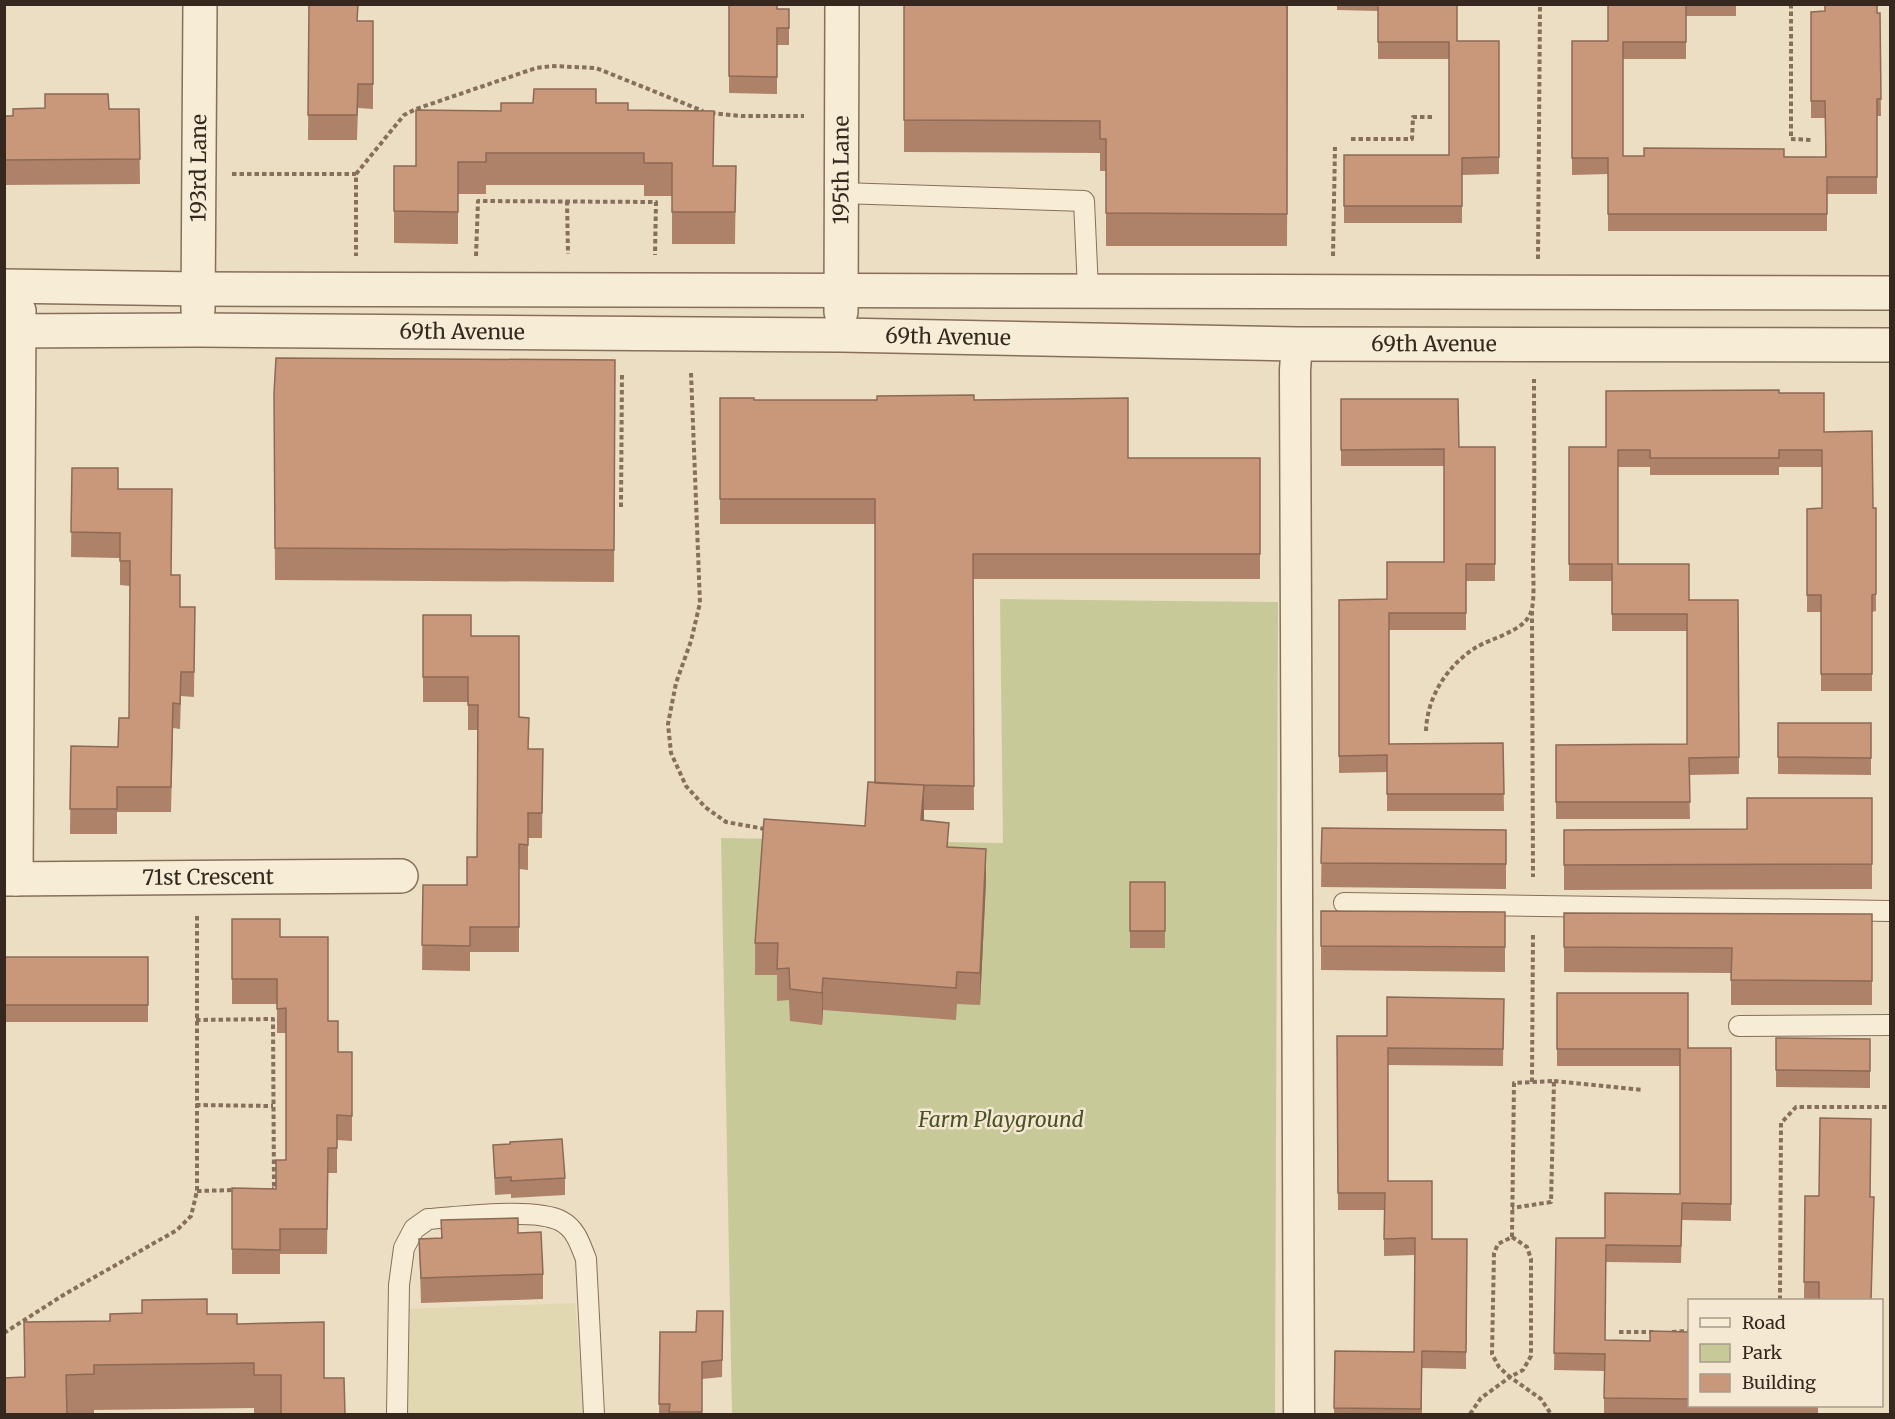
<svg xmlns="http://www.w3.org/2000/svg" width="1895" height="1419" font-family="Merriweather,serif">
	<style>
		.farmland { fill: #e1d7b1 }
		.green { fill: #c7ca98 }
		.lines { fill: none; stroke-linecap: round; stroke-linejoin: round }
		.service-casing { stroke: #866f5b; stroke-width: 22 }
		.pedestrian-casing { stroke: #866f5b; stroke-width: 33 }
		.minor-casing { stroke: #866f5b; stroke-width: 36 }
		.path { stroke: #866f5b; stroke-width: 4; stroke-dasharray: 4.5 3; stroke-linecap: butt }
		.service { stroke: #f7ecd6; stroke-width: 20 }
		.pedestrian { stroke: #f7ecd6; stroke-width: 30 }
		.minor { stroke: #f7ecd6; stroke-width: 33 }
		.wall { fill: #ad8269 }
		.shaded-wall { fill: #8d6a55 }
		.building { fill: #c9977a; stroke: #8d6a55; stroke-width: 1.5 }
		.labels { text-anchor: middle; stroke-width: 5; stroke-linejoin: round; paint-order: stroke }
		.street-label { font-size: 21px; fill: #36281e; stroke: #f4e8d2 }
		.park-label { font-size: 21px; font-style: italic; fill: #495226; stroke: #f4e8d2 }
	</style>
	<rect width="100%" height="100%" fill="#ecdec3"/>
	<path class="farmland" d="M575,1303L584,1414H405L406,1309Z"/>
	<path class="green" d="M1000,599L1278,602L1275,1414H732L721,838L1003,843Z"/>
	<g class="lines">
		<defs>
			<path id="service" d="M841,193L1084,201L1088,290
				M1344,903L1890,911
				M1739,1026L1890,1025
				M397,1414L399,1285L404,1248L414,1229L428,1219C460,1217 535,1207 561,1221C576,1229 580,1244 586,1259L594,1414"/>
			<path id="pedestrian" d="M1297,344L1295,370L1299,1414"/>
			<g id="minor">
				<path d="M4,286L198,289L1890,293"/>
				<path id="s1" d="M198,310L200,4"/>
				<path id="s2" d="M841,312L842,4"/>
				<path id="s3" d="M4,331L198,330L841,335L1297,344L1890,345"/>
				<path id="s4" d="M4,879L401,876"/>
				<path d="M16,879L19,311"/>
			</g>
		</defs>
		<use href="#service" class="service-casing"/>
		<use href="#pedestrian" class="pedestrian-casing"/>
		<use href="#minor" class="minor-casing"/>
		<path class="path" d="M1791,4V139L1812,140
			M711,113L741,116H804
			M1351,139H1412L1413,117H1435
			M232,174H356V256
			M356,174L404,115L416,109L536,68L552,66L596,68L703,111
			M567,201L568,254
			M476,256L478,201L656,202L655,255
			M1333,256L1335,147
			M1538,259L1540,4
			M691,373L700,603L691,641L676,683L668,724L671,753L686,786L705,807L726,822L765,829
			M621,507L622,372
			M1532,611L1533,877
			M1426,731C1427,697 1447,666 1475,648C1491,638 1525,631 1531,612C1535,601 1533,574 1533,561C1535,501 1534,440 1534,379
			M196,1020L273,1019L274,1189H272
			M1554,1081L1643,1090
			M1532,1082L1533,932
			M196,1105L273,1106
			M197,1191L234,1190
			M1512,1237L1514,1083L1554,1081L1551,1202L1512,1208
			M1512,1237L1527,1247L1531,1259V1356L1523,1370L1510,1377L1499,1367L1492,1354L1494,1253L1498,1244Z
			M1780,1300L1781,1123L1796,1107H1890
			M1619,1332H1653
			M1672,1332L1690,1331
			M4,1333L65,1294L177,1230L191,1216L197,1191V913
			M1470,1414L1481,1398L1510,1377L1541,1399L1551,1414"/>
		<use href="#service" class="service"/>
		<use href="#pedestrian" class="pedestrian"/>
		<use href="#minor" class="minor"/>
	</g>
	<path class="wall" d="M309,4L358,21H373V109L358,108L357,140H308Z
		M729,4L777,9H789V45H777V94L729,93Z
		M904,4H1288L1287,246H1106V171H1100V153L904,152Z
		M1337,4H1457V41H1499V174L1462,175V223H1344V155H1449V59H1378V11L1337,10Z
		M1608,4H1736V16H1686V59H1623V156L1825,157V118H1811V12L1880,13L1881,116H1877V194H1827V231H1608V174L1572,175V41H1608Z
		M596,103L628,110L713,166H736L735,244H672V196H644V185H486V194H458V244L394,243V166H416L501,111Z
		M109,109H139L140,184L4,185V116Z
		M615,360L614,582L275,580L274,393Z
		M1779,393L1824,432L1873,508H1876V611L1872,612V691H1821V612H1807V509L1822,508V467H1779V475H1650V467H1618V564L1689,600H1738L1739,774L1689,775L1690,819H1556V745L1687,744V631H1612V581H1569V447H1606Z
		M720,398L754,400H974L1128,458H1260V579H973L974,810H924V820L949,847L986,881L980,1005L957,1004L956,1020L823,1010L822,1025L790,1021L789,1000L777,1001V975H755V943L865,826L875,783V524H720Z
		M1341,399L1459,447H1495V581H1466V630H1389V744L1503,743L1504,811H1387V772L1339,773V600L1387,599L1444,562V466H1341Z
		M72,468L118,489L172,575L180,607H195L194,697L181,696L180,729L173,728L171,812H117V834H70L71,746L118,747L129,718L130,586L120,585V558L71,557Z
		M423,615L471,636L519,717L529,749H543L542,838H528V870L519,869V952H470V971L422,970L423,885H467L477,857L478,730H468V702H423Z
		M1778,723H1871V775L1778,774Z
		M1872,798V889L1564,890V830L1747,829Z
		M1322,828L1506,830V889L1321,887Z
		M1130,882H1165V948H1130Z
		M1321,911L1505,912V972L1321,970Z
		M1564,913L1872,914V1005H1731V973L1564,972Z
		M232,919L280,937L328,1021L338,1052H352V1141L337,1140V1173H328L327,1254H280V1274H232V1188L276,1189L286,1160V1033H277V1004H232Z
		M4,957H148V1022H4Z
		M1557,993L1688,1048H1731V1221L1682,1220L1681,1263L1606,1262L1605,1340L1650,1341L1689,1332V1406H1818V1414L1777,1413V1414H1604V1371L1554,1370L1556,1238H1605L1680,1194V1066H1557Z
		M1504,999L1503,1066L1388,1065V1181L1432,1239H1467L1466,1369L1422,1368V1414H1334L1335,1351L1414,1352L1415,1255L1384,1256V1210H1338L1337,1036H1387Z
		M1776,1038L1870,1039V1088L1776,1087Z
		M493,1145L565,1178V1195L511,1198V1194L495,1195Z
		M1805,1196L1870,1197L1819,1299H1804Z
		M441,1220L518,1233L543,1274V1299L421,1303L419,1239L441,1238Z
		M723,1311L722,1377L702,1379V1414H659L660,1332H696Z
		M207,1314L237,1324L324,1378L345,1414H254V1408L94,1410V1414H4L24,1377V1322L110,1321Z"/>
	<path class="shaded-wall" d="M924,785V817L921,852V820Z
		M986,849V881L980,1005V973Z
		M823,978V1010L822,1025V993Z"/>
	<path class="building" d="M309,4H358L357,21H373V84H358L357,115H308Z
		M729,4H777V9H789V28H777V77L729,76Z
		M904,4H1287V214L1106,213V139H1100V121L904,120Z
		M1378,4H1457V41H1499V157L1462,158V206H1344V155H1449V42H1378Z
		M1608,4H1686V42H1623V156H1644V148L1784,149V157H1826L1825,101H1811V12L1825,11V4H1877V13H1880L1881,99H1877V177H1827V214H1608V158H1572V41H1608Z
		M534,89H596V103H628V110L714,111L713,166H736L735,212H672V163H644V153H486V162H458V212L394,211V166H416V110L501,111V103H533Z
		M45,94H108L109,109H139L140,159L4,160V116H13V109L45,108Z
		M276,358L615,360L614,550L275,548L274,393Z
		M1779,390V393H1824V432L1872,431L1873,508H1876V594L1872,595V674H1821V595H1807V509L1822,508V450H1779V458H1650V450H1618V564H1689V600H1738L1739,757L1689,758L1690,802H1556V745L1687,744V614H1612V564H1569V447H1606V391Z
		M974,395V400L1128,398V458H1260V554H973L974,786L924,785L875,783V499H720V398H754V400H877V396Z
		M1341,399H1458L1459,447H1495V564H1466V613H1389V744L1503,743L1504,794H1387V755L1339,756V600L1387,599V562H1444V449L1341,450Z
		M72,468H118V489H172L171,575H180V607H195L194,672H181L180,704L173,703L171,787H117V809H70L71,746L118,747L119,718H129L130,574V561H120V533L71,532Z
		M423,615H471V636H519V717L529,718L528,749H543L542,813H528V845L519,844V927H470V946L422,945L423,885H467V857H477L478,705H468V677H423Z
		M1778,723H1871V758L1778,757Z
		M868,782L924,785L921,820L949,823L947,847L986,849L980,973L957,972L956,988L823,978L822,993L790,989L789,968L777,969L778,943H755L764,819L865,826Z
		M1747,798H1872V864L1564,865V830L1747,829Z
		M1322,828L1506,830V864L1321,863Z
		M1130,882H1165V931H1130Z
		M1321,911L1505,912V947L1321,946Z
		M1564,913L1872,914V981L1731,980L1732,948L1564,947Z
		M232,919H280V937H328V1021H338V1052H352V1116L337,1115V1148H328L327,1229H280V1250L232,1249V1188L276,1189V1160H286V1008L277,1009V979H232Z
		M4,957H148V1005H4Z
		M1557,993H1688V1048H1731V1204L1682,1203L1681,1246L1606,1245L1605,1340L1650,1341V1331L1689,1332V1399L1604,1398L1605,1354L1554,1353L1556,1238H1605V1193L1680,1194V1049H1557Z
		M1387,997L1504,999L1503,1049L1388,1048V1181H1432V1239H1467L1466,1352L1422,1351L1421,1409L1334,1408L1335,1351L1414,1352L1415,1238L1384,1239L1385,1193H1338L1337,1036H1387Z
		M1776,1038L1870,1039V1071L1776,1070Z
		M1820,1118L1871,1119L1870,1197H1874L1871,1300H1819V1282H1804L1805,1196H1819Z
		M562,1139L565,1178L511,1181V1177L495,1178L493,1145L510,1144V1142Z
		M518,1218V1233L541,1232L543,1274L421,1278L419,1239L442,1238L441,1220Z
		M207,1299V1314H237V1324L324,1322V1378H344L345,1414H281V1375H254V1363L94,1365V1374L66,1375L67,1414H5L4,1378L25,1377L24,1322L110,1321V1314L142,1313V1300Z
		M697,1311H723L722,1360L702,1362V1412H669L670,1404H659L660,1332H696Z"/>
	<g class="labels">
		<g class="street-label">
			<text dy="7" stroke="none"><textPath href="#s1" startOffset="142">193rd Lane</textPath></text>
			<text dy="7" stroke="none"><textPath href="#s2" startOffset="142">195th Lane</textPath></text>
			<text dy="7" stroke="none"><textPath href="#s3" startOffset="458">69th Avenue</textPath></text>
			<text dy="7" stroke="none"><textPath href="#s3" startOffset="944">69th Avenue</textPath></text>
			<text dy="7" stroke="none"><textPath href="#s3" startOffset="1430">69th Avenue</textPath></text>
			<text dy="7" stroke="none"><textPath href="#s4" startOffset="204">71st Crescent</textPath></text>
		</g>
		<g class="park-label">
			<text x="1001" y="1127">Farm Playground</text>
		</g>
	</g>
	<rect width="1895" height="1419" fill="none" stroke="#36281e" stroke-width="12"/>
	<rect x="1688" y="1299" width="195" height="108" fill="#f4e8d2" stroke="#a89b8a" stroke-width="1.5"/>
	<rect x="1700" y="1318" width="30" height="9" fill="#f7ecd6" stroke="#a89b8a" stroke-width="1.5"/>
	<text x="1742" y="1329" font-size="18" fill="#36281e">Road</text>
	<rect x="1700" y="1344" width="30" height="18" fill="#c7ca98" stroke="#a89b8a" stroke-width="1.5"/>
	<text x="1742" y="1359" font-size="18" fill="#36281e">Park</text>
	<rect x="1700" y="1374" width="30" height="18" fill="#c9977a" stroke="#a89b8a" stroke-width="1.5"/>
	<text x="1742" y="1389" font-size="18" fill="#36281e">Building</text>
</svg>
